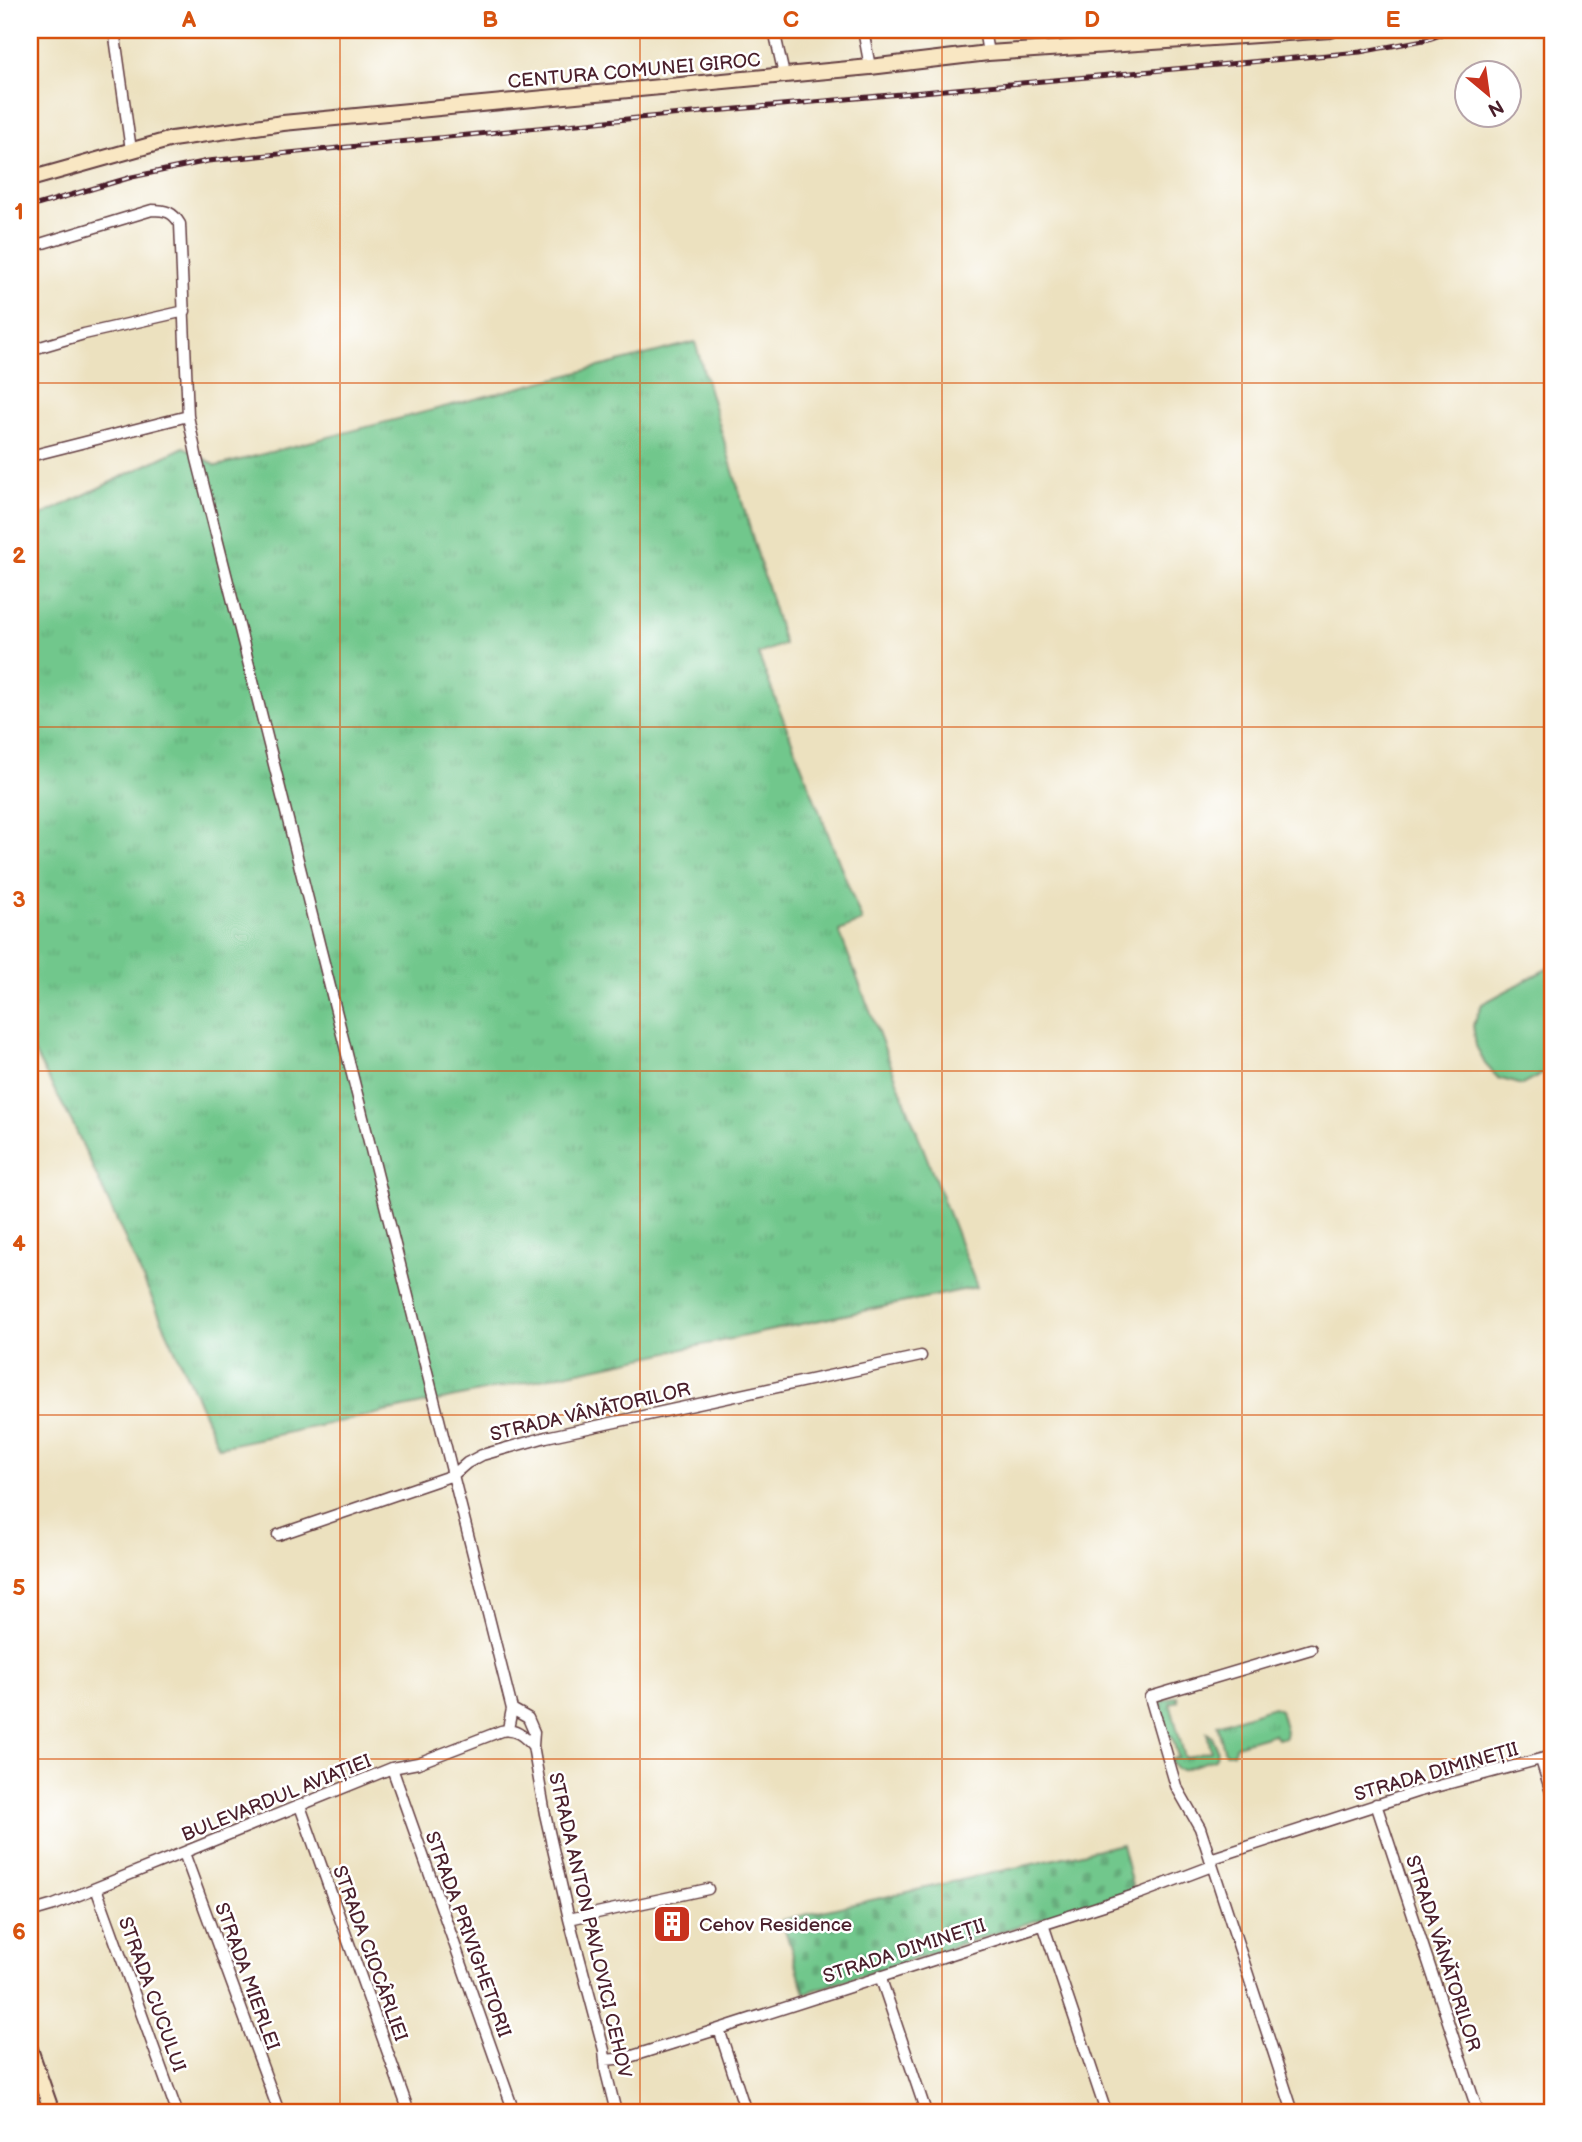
<svg xmlns="http://www.w3.org/2000/svg" width="1582" height="2142" font-family="'Balsamiq Sans',sans-serif">
	<style>
		.grass { fill: url(#grass-tufts); stroke: #5e735c; stroke-width: 2 }
		.cemetery { fill: url(#cemetery-stones); stroke: #5e735c; stroke-width: 2 }
		.park { fill: #71c78c; stroke: #5e735c; stroke-width: 2 }
		.lines { fill: none; stroke-linecap: round; stroke-linejoin: round }
		.minor-casing { stroke: #623c41; stroke-width: 13 }
		.secondary-casing { stroke: #623c41; stroke-width: 18 }
		.minor { stroke: #fff; stroke-width: 10 }
		.secondary { stroke: #f9e7c3; stroke-width: 14 }
		.rail-casing { stroke: #4a1f2b; stroke-width: 5 }
		.rail { stroke: #fff; stroke-width: 2.5; stroke-dasharray: 8; stroke-linecap: butt }
		.grid { fill: none; stroke: #d8530f; stroke-width: 2; stroke-opacity: 0.55 }
		.labels { text-anchor: middle; stroke-width: 5; stroke-linejoin: round; paint-order: stroke }
		.street-label { font-size: 19px; fill: #4a1f2b; stroke: #fff }
		.poi-label { font-size: 19px; fill: #4a1f2b; stroke: #fff; text-anchor: start }
		.neatline { fill: none; stroke: #d8530f; stroke-width: 2.5 }
		.grid-label { font-size: 23px; text-anchor: middle; font-weight: bold; fill: #d8530f }
	</style>
	<defs>
		<pattern id="grass-tufts" width="24" height="20" patternUnits="userSpaceOnUse" patternTransform="scale(1.75)"><rect width="24" height="20" fill="#71c78c"/><path d="M3 7l-1-3M5 7V3M7 7l1-3M15 17l-1-3M17 17v-4M19 17l1-3" fill="none" stroke="#63aa79"/></pattern>
		<pattern id="cemetery-stones" width="16" height="16" patternUnits="userSpaceOnUse" patternTransform="scale(1.75)"><rect width="16" height="16" fill="#71c78c"/><path d="M2 7V4a2 2 0 0 1 4 0v3zM10 15v-3a2 2 0 0 1 4 0v3z" fill="#63aa79"/></pattern>
	</defs>
	<rect width="100%" height="100%" fill="#fff"/>
	<filter id="ink" filterUnits="userSpaceOnUse"><feTurbulence type="fractalNoise" baseFrequency=".0143" numOctaves="2"/><feDisplacementMap in="SourceGraphic" scale="14" xChannelSelector="R" yChannelSelector="G"/><feConvolveMatrix kernelMatrix="1 2 1 2 8 2 1 2 1" color-interpolation-filters="sRGB"/></filter>
	<filter id="wash" filterUnits="userSpaceOnUse"><feTurbulence type="fractalNoise" baseFrequency=".00686" numOctaves="4" result="noise"/><feDisplacementMap in="SourceGraphic" scale="28" xChannelSelector="R" yChannelSelector="G"/><feGaussianBlur stdDeviation="1.57" result="paint"/><feColorMatrix in="noise" values="0 0 0 0 0 0 0 0 0 0 0 0 0 0 0 0 0 1.4 0 .05"/><feComposite in="paint" operator="in"/></filter>
	<g filter="url(#wash)">
		<rect width="100%" height="100%" fill="#ece1bf"/>
		<path class="grass" d="M695,342L784,644L758,654L862,921L839,931L977,1287L219,1447L74,1126L30,1045V521L184,447L217,466Z
			M1177,1696L1178,1701L1170,1703L1185,1758L1211,1751L1207,1733C1215,1737 1219,1752 1215,1759L1181,1770L1176,1769L1170,1760L1178,1757L1172,1736L1166,1737L1158,1706L1162,1701Z
			M1273,1707L1280,1710L1286,1731L1285,1737L1278,1739L1274,1734L1236,1745L1233,1753H1225L1217,1725Z"/>
		<path class="cemetery" d="M1122,1844L1133,1890L805,1993L782,1920Z"/>
		<path class="park" d="M1133,30H1268L1137,44Z
			M1552,966V1069L1522,1085L1498,1078L1485,1064L1476,1046L1473,1025L1482,1004Z"/>
	</g>
	<g filter="url(#ink)">
		<g class="lines">
			<defs>
				<path id="minor" d="M114,30L131,150
					M774,30L784,75
					M863,30L870,67
					M984,30L988,53
					M1121,30L1124,44
					M30,247L152,210C166,210 173,212 180,224L188,416L197,459L512,1709L508,1729
					M30,350L84,334L185,311
					M30,456L188,416
					M278,1535L453,1475L467,1463L482,1455L546,1437L921,1356
					M512,1709L528,1718L534,1732L533,1746L545,1814L569,1919L604,2050L606,2072L616,2112
					M1541,1760L1552,1795
					M392,1768L514,2112
					M1376,1804L1478,2112
					M300,1806L409,2112
					M184,1853L279,2112
					M1210,1859L1416,1792L1552,1756
					M96,1888L177,2112
					M30,1912L54,1905L392,1768L418,1763L501,1731C515,1728 524,1736 533,1746
					M569,1919L708,1889
					M1043,1924L1106,2112
					M880,1976L926,2112
					M719,2029L746,2112
					M605,2060L626,2058L719,2029L1141,1893L1212,1866
					M1293,2112L1200,1828L1176,1786L1150,1697L1311,1649"/>
				<path id="secondary" d="M30,179L172,139L283,123L870,67L988,53L1331,30
					M30,2049L52,2112"/>
			</defs>
			<use href="#minor" class="minor-casing"/>
			<use href="#secondary" class="secondary-casing"/>
			<use href="#minor" class="minor"/>
			<use href="#secondary" class="secondary"/>
			<defs>
				<path id="rail" d="M30,207L132,177L208,161L627,119L1360,52L1429,39L1455,30"/>
			</defs>
			<use href="#rail" class="rail-casing"/>
			<use href="#rail" class="rail"/>
		</g>
	</g>
	<path class="grid" d="M340,30V2112M640,30V2112M942,30V2112M1242,30V2112M30,383H1552M30,727H1552M30,1071H1552M30,1415H1552M30,1759H1552"/>
	<defs>
		<symbol id="building-square" viewBox="-11 -11 22 22"><rect x="-9" y="-9" width="18" height="18" rx="4" fill="#c8321e" stroke="#fff"/><path d="M-4-6H4V6H1V3H-1V6H-4ZM-2.5-4.3h1.7v1.8h-1.7ZM.8-4.3h1.7v1.8H.8ZM-2.5-1h1.7V.8h-1.7ZM.8-1h1.7V.8H.8Z" fill="#fff"/></symbol>
	</defs>
	<g fill-rule="evenodd">
		<use href="#building-square" x="650" y="1902" width="44" height="44"/>
	</g>
	<g class="labels">
		<g class="street-label">
			<text transform="translate(634 70) rotate(-5)" y="7">CENTURA COMUNEI GIROC</text>
			<text transform="translate(590 1411) rotate(-13)" y="7">STRADA VÂNĂTORILOR</text>
			<text transform="translate(1436 1771) rotate(-16)" y="7">STRADA DIMINEȚII</text>
			<text transform="translate(276 1797) rotate(-22)" y="7">BULEVARDUL AVIAȚIEI</text>
			<text transform="translate(591 1925) rotate(77)" y="7">STRADA ANTON PAVLOVICI CEHOV</text>
			<text transform="translate(469 1934) rotate(70)" y="7">STRADA PRIVIGHETORII</text>
			<text transform="translate(904 1950) rotate(-18)" y="7">STRADA DIMINEȚII</text>
			<text transform="translate(371 1953) rotate(70)" y="7">STRADA CIOCÂRLIEI</text>
			<text transform="translate(1444 1953) rotate(72)" y="7">STRADA VÂNĂTORILOR</text>
			<text transform="translate(248 1976) rotate(70)" y="7">STRADA MIERLEI</text>
			<text transform="translate(153 1994) rotate(70)" y="7">STRADA CUCULUI</text>
		</g>
		<g class="poi-label">
			<text x="699" y="1931">Cehov Residence</text>
		</g>
	</g>
	<rect width="1582" height="2142" fill="none" stroke="#fff" stroke-width="77"/>
	<g transform="translate(1488 94) rotate(151)"><circle r="33" fill="#ffffff" stroke="#b7a5aa" stroke-width="2"/>
	<path d="M0-5L12 26L0 18L-12 26Z" fill="#c8321e"/>
	<text y="-10" font-size="19" font-weight="bold" text-anchor="middle" fill="#4a1f2b">N</text>
	</g>
	<rect x="38" y="38" width="1506" height="2066" class="neatline"/>
	<g class="grid-label">
		<text x="189" y="27">A</text>
		<text x="490" y="27">B</text>
		<text x="791" y="27">C</text>
		<text x="1092" y="27">D</text>
		<text x="1393" y="27">E</text>
		<text x="19" y="219">1</text>
		<text x="19" y="563">2</text>
		<text x="19" y="907">3</text>
		<text x="19" y="1251">4</text>
		<text x="19" y="1595">5</text>
		<text x="19" y="1939">6</text>
	</g>
</svg>
